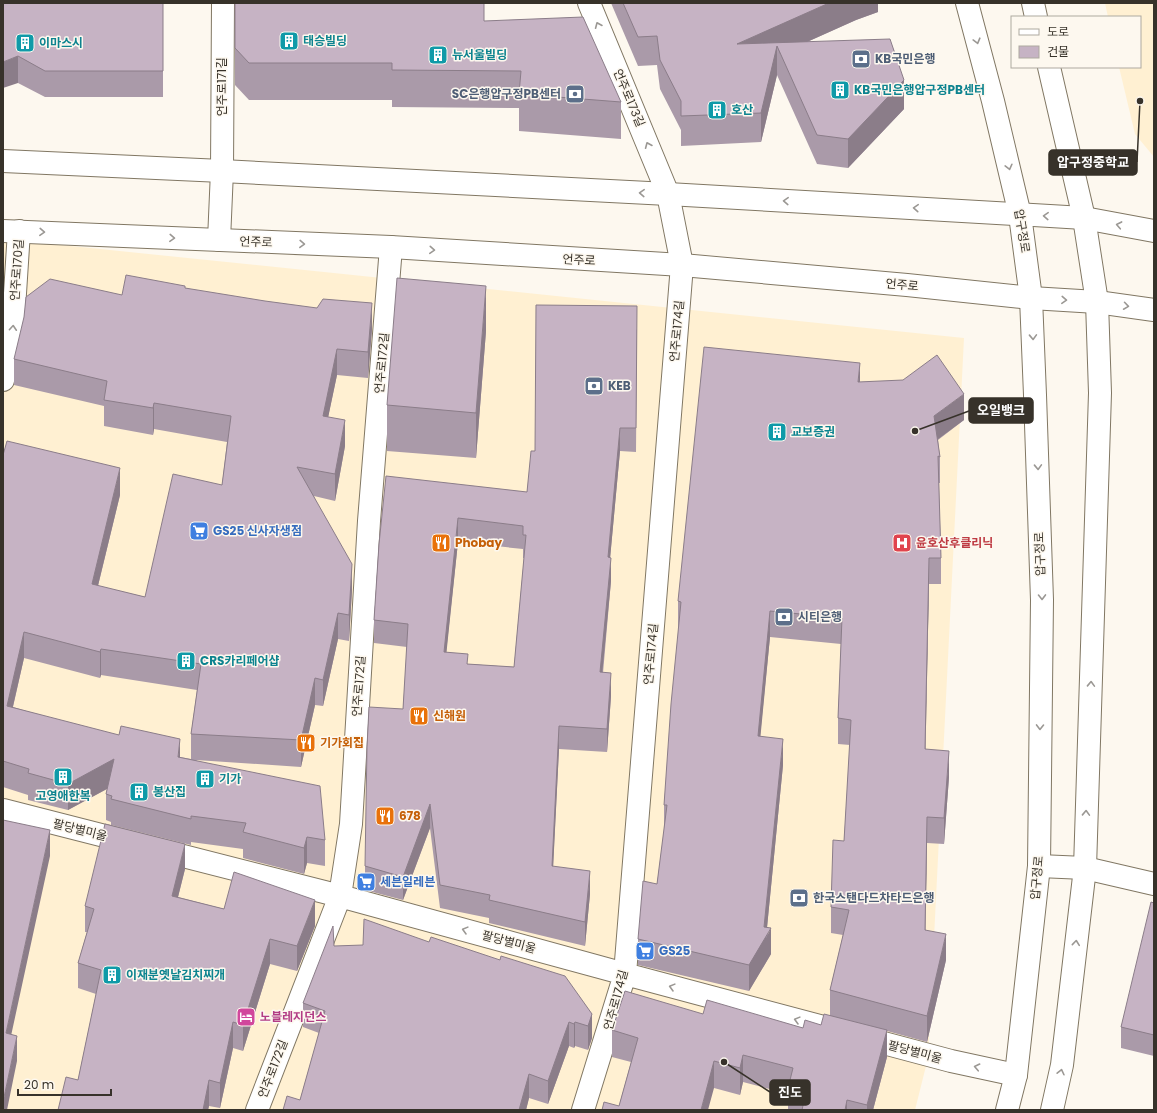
<svg xmlns="http://www.w3.org/2000/svg" width="1157" height="1113" font-family="Poppins,'Noto Sans KR',sans-serif">
	<style>
		.built { fill: #fff0d2 }
		.lines { fill: none; stroke-linecap: round; stroke-linejoin: round }
		.street-casing { stroke: #817763; stroke-width: 24 }
		.secondary-casing { stroke: #817763; stroke-width: 24 }
		.primary-casing { stroke: #817763; stroke-width: 24 }
		.street { stroke: #fff; stroke-width: 22 }
		.secondary { stroke: #fff; stroke-width: 22 }
		.primary { stroke: #fff; stroke-width: 22 }
		.wall { fill: #aa9aa9; fill-rule: evenodd }
		.shaded-wall { fill: #8b7d89 }
		.building { fill: #c6b3c4; stroke: #8b7d89; fill-rule: evenodd }
		.oneway { stroke: #9b9894 }
		.labels { text-anchor: middle; stroke-width: 3; stroke-linejoin: round; paint-order: stroke }
		.culture-label { font-size: 12px; font-weight: bold; fill: #0d838f; stroke: #fdf8ef; text-anchor: start }
		.service-label { font-size: 12px; font-weight: bold; fill: #4e5e75; stroke: #fdf8ef; text-anchor: start }
		.street-label { font-size: 12px; fill: #37322a; stroke: #fdf8ef }
		.shop-label { font-size: 12px; font-weight: bold; fill: #366cbe; stroke: #fdf8ef; text-anchor: start }
		.food-label { font-size: 12px; font-weight: bold; fill: #c56008; stroke: #fdf8ef; text-anchor: start }
		.health-label { font-size: 12px; font-weight: bold; fill: #be3a42; stroke: #fdf8ef; text-anchor: start }
		.hotel-label { font-size: 12px; font-weight: bold; fill: #b23c85; stroke: #fdf8ef; text-anchor: start }
		.leader { fill: none; stroke: #37322a; stroke-width: 1.5 }
		.callout-dot { fill: #37322a; stroke: #fdf8ef; stroke-width: 1.5 }
		.callout { fill: #37322a; stroke: #37322a; stroke-width: 1.5 }
		.callout-label { font-size: 13px; text-anchor: middle; font-weight: bold; fill: #fff }
	</style>
	<rect width="100%" height="100%" fill="#fdf8ef"/>
	<path class="built" d="M1105,3H1154V157L1135,134L1119,67H1140V17H1108Z
		M3,239L964,338L928,1058L915,1110H3Z"/>
	<g class="lines">
		<defs>
			<path id="street" d="M219,240L222,171L223,3
				M3,380L12,340L19,231
				M3,810L340,896L625,974L951,1061L1016,1075
				M1039,866L1085,868L1154,884
				M257,1110L340,896L351,824L369,521L391,247
				M583,1110L625,974L682,265L668,194L589,3"/>
			<path id="secondary" d="M967,3L993,101L1020,215L1031,298L1035,395L1042,600L1039,866L1016,1075L1007,1110
				M1033,3L1036,17
				M1049,67L1084,218L1097,302L1100,393L1085,868L1062,1065L1052,1110"/>
			<path id="primary" d="M3,161L222,171L668,194L1084,218L1154,231
				M3,231L391,247L682,265L907,285L1031,298L1097,302L1154,310"/>
		</defs>
		<use href="#street" class="street-casing"/>
		<use href="#secondary" class="secondary-casing"/>
		<use href="#primary" class="primary-casing"/>
		<use href="#street" class="street"/>
		<use href="#secondary" class="secondary"/>
		<use href="#primary" class="primary"/>
	</g>
	<path class="wall" d="M3,3H163V97H45L18,83Z
		M235,3L484,21L621,102V139L519,131V108L392,107V100H249L235,85Z
		M611,3H878V12L856,20L807,42L904,109L848,168L817,164L777,75L761,142L681,146V130L660,89L657,65L638,66Z
		M185,288L372,329L368,378L337,375L328,417L345,446L335,501L314,496L352,590L349,641L338,639L323,706L315,705L301,767L196,760L325,840V866L307,863L304,874L243,858V849L191,842V845L111,825V822L106,820V794L107,789L68,810L28,800V795L3,787V455L120,495L98,586L145,597L222,485L227,442L154,429L153,435L104,426V406L14,385V359L122,295ZM24,658L100,678L101,675L197,690L191,734V759L180,757L13,707Z
		M637,329L636,452L620,451L610,558L611,581L603,673L611,696L607,752L559,749L553,867L590,894L585,946L489,923V918L440,908L430,828L403,900L365,890V866L403,709L407,647L374,643V620L379,544L527,492L535,451ZM458,542L523,549V558H524L514,667L468,664L446,653Z
		M486,331L476,458L387,451V405Z
		M860,382L964,420L938,440L940,457V483H939L941,558V584H929L925,750L949,777L944,844L927,843L925,930L946,960L927,1042L887,1031V1057L873,1110H788V1094L743,1082L740,1095L714,1088L619,1106L631,1062L612,1057V1030L703,1014L803,1028L821,1025L830,1015V990L843,935L831,933V907L844,841L850,745L838,744V718L841,644L770,637L760,736L783,765L767,927L771,954L749,991L638,965V939L657,884L664,831V805L679,627H678V601Z
		M185,869L178,897L224,909L315,926L297,971L270,964L243,1051L233,1048L220,1108L209,1106L208,1110H58L78,1080L96,994L78,988V963L87,932H85V906Z
		M1154,903V1056L1121,1048V1027Z
		M334,946L592,1014V1038L588,1050L575,1046L574,1048L569,1046L548,1104L529,1098L526,1110H283L300,1100L319,1033L303,1027V1003Z"/>
	<path class="shaded-wall" d="M829,3H878V12L856,20L780,54L777,46V75L761,142V113L737,44Z
		M18,56V83L3,88V62Z
		M904,80V109L848,168V139Z
		M486,286V331L476,458V413Z
		M372,303V329L368,378V352Z
		M337,349V375L323,442V416Z
		M860,363V389L858,382Z
		M964,394V420L934,442V416Z
		M154,403V429L153,435V408Z
		M345,420V446L335,501V474Z
		M620,428V451L608,581V557Z
		M120,468V495L92,610V584Z
		M458,518V542L444,676V652Z
		M611,558V581L600,696V672Z
		M929,558V584L925,775V749Z
		M352,564V590L349,641V615Z
		M770,611V637L758,762V736Z
		M338,613V639L323,706V680Z
		M24,632V658L7,732V706Z
		M101,649V675L100,678V652Z
		M611,673V696L607,752V729Z
		M315,678V705L301,767V740Z
		M559,726V749L552,890V866Z
		M180,739V765L178,757Z
		M783,739V765L766,938L771,928V954L749,991V965L764,927Z
		M949,751V777L944,844V818Z
		M114,759V785L68,810V784Z
		M430,804V828L403,900V877Z
		M927,817V843L925,956V930Z
		M50,830V856L6,1059V1033Z
		M307,837V863L304,874V848Z
		M185,844V869L172,921V896Z
		M590,871V894L585,946V922Z
		M315,900V926L297,971V946Z
		M946,934V960L927,1042V1016Z
		M270,939V964L243,1051V1025Z
		M592,1014V1038L588,1050V1026Z
		M233,1022V1048L220,1108V1083Z
		M569,1022V1046L548,1104V1081Z
		M575,1022V1046L574,1048V1024Z
		M887,1030V1057L873,1110H867V1105Z
		M17,1036V1061L7,1110H3V1102Z
		M743,1055V1082L740,1095V1068Z
		M714,1061V1088L708,1110H701Z
		M529,1074V1098L526,1110H519Z
		M209,1080V1106L208,1110H203Z
		M847,1100V1110H845Z"/>
	<path class="building" d="M3,3H163V71H45L18,56L3,62Z
		M235,3H484V21L583,17L621,102L519,94L521,71L392,70V63H249L235,48Z
		M623,3H829L737,44L890,39L904,80L848,139L817,135L777,46L761,113L681,116V101L660,60L657,36L638,37Z
		M126,275L185,286V288L265,301L317,308L323,299L372,303L368,352L337,349L323,416L345,420L335,474L297,467L352,564L349,615L338,613L323,680L315,678L301,740L191,734L201,664L101,649L100,652L24,632L7,706L119,735L121,726L180,739L178,757L320,786L325,840L307,837L304,848L243,832L246,823L191,816V819L111,799L112,796L106,794L114,759L68,784L28,773L29,769L3,761V455L7,441L120,468L92,584L145,597L173,474L222,485L231,416L154,403L153,408L104,400L107,381L14,359L24,317L26,297L50,279L122,295Z
		M397,278L486,286L476,413L387,405Z
		M536,305L637,306L636,428H620L608,557L611,558L600,672L611,673L607,729L559,726L552,866L590,871L585,922L489,900L490,895L440,885L430,804L403,877L365,866L367,747L369,707L403,709L408,624L374,620L379,544L386,476L527,492L531,451H535ZM458,518L523,526V535H526L514,667L467,664L468,654L444,652Z
		M704,347L860,363L858,382L903,380L937,355L964,394L934,416L940,457L938,456L941,558H929L925,749L949,751L944,818L927,817L925,930L946,934L927,1016L830,990L849,910L831,907L833,840L844,841L851,720L838,718L842,618L770,611L758,736L783,739L764,927L771,928L749,965L638,939L643,881L657,884L667,805H664L671,704L681,602L678,601Z
		M3,820L50,830L6,1033L17,1036L3,1102Z
		M105,824L185,844L172,896L224,909L234,872L315,900L297,946L270,939L243,1025L233,1022L220,1083L209,1080L203,1110H58L66,1077L78,1080L101,970L78,963L94,909L85,906Z
		M1151,902L1154,903V1035L1121,1027Z
		M364,919L429,942L431,937L500,960L501,956L565,976L592,1014L588,1026L575,1022L574,1024L569,1022L548,1081L529,1074L519,1110H283L287,1096L300,1100L325,1011L303,1003L333,926L334,946L363,945Z
		M625,991L703,1014L707,1000L803,1028L805,1020L821,1025L824,1014L887,1030L867,1105L847,1100L845,1110H802L806,1092L788,1088L793,1068L743,1055L740,1068L714,1061L701,1110H602L604,1102L619,1106L638,1038L612,1030Z"/>
	<defs><path id="oneway-chevron" d="M-2-3.5L2.5 0L-2 3.5" fill="none" stroke-width="1.6" stroke-linecap="round" stroke-linejoin="round"/></defs>
	<g class="oneway">
		<use href="#oneway-chevron" transform="translate(598 25) rotate(-113)"/>
		<use href="#oneway-chevron" transform="translate(977 41) rotate(75)"/>
		<use href="#oneway-chevron" transform="translate(648 145) rotate(-113)"/>
		<use href="#oneway-chevron" transform="translate(1009 167) rotate(76)"/>
		<use href="#oneway-chevron" transform="translate(642 193) rotate(-177)"/>
		<use href="#oneway-chevron" transform="translate(786 201) rotate(-177)"/>
		<use href="#oneway-chevron" transform="translate(916 208) rotate(-176)"/>
		<use href="#oneway-chevron" transform="translate(1046 216) rotate(-177)"/>
		<use href="#oneway-chevron" transform="translate(1119 225) rotate(-169)"/>
		<use href="#oneway-chevron" transform="translate(42 232) rotate(3)"/>
		<use href="#oneway-chevron" transform="translate(172 238) rotate(3)"/>
		<use href="#oneway-chevron" transform="translate(302 244) rotate(2)"/>
		<use href="#oneway-chevron" transform="translate(432 250) rotate(4)"/>
		<use href="#oneway-chevron" transform="translate(1064 300) rotate(3)"/>
		<use href="#oneway-chevron" transform="translate(1126 306) rotate(8)"/>
		<use href="#oneway-chevron" transform="translate(13 328) rotate(-86)"/>
		<use href="#oneway-chevron" transform="translate(1033 337) rotate(88)"/>
		<use href="#oneway-chevron" transform="translate(1038 467) rotate(88)"/>
		<use href="#oneway-chevron" transform="translate(1042 597) rotate(89)"/>
		<use href="#oneway-chevron" transform="translate(1091 684) rotate(-88)"/>
		<use href="#oneway-chevron" transform="translate(1040 727) rotate(91)"/>
		<use href="#oneway-chevron" transform="translate(1086 813) rotate(-88)"/>
		<use href="#oneway-chevron" transform="translate(465 930) rotate(-165)"/>
		<use href="#oneway-chevron" transform="translate(1076 943) rotate(-84)"/>
		<use href="#oneway-chevron" transform="translate(672 987) rotate(-165)"/>
		<use href="#oneway-chevron" transform="translate(797 1020) rotate(-165)"/>
		<use href="#oneway-chevron" transform="translate(977 1067) rotate(-168)"/>
		<use href="#oneway-chevron" transform="translate(1061 1072) rotate(-77)"/>
	</g>
	<defs>
		<symbol id="building-square" viewBox="-11 -11 22 22"><rect x="-9" y="-9" width="18" height="18" rx="4" fill="#0f9aa8" stroke="#fdf8ef"/><path d="M-4-6H4V6H1V3H-1V6H-4ZM-2.5-4.3h1.7v1.8h-1.7ZM.8-4.3h1.7v1.8H.8ZM-2.5-1h1.7V.8h-1.7ZM.8-1h1.7V.8H.8Z" fill="#fff"/></symbol>
		<symbol id="bank-square" viewBox="-11 -11 22 22"><rect x="-9" y="-9" width="18" height="18" rx="4" fill="#5c6f8a" stroke="#fdf8ef"/><path d="M-6-4H6V4H-6ZM0-2.3a2.3 2.3 0 1 0 0 4.6a2.3 2.3 0 1 0 0-4.6Z" fill="#fff"/></symbol>
		<symbol id="supermarket-square" viewBox="-11 -11 22 22"><rect x="-9" y="-9" width="18" height="18" rx="4" fill="#3f7fe0" stroke="#fdf8ef"/><path d="M-6-5.5h2.5l.6 2H6L4.5 2H-2.5L-4.4-4H-6ZM-1.5 3.2a1.3 1.3 0 1 0 .1 0ZM3 3.2a1.3 1.3 0 1 0 .1 0Z" fill="#fff"/></symbol>
		<symbol id="restaurant-square" viewBox="-11 -11 22 22"><rect x="-9" y="-9" width="18" height="18" rx="4" fill="#e8710a" stroke="#fdf8ef"/><path d="M-5-6h1v4h1v-4h1v4h1v-4h1v5L-1.5 .5V6h-2V.5L-5-1ZM5-6V6H3V1.5H1.5Q1.5-4 5-6Z" fill="#fff"/></symbol>
		<symbol id="hospital-square" viewBox="-11 -11 22 22"><rect x="-9" y="-9" width="18" height="18" rx="4" fill="#e0444e" stroke="#fdf8ef"/><path d="M-5-5h3v3.5h4V-5h3V5h-3V1.5h-4V5h-3Z" fill="#fff"/></symbol>
		<symbol id="hotel-square" viewBox="-11 -11 22 22"><rect x="-9" y="-9" width="18" height="18" rx="4" fill="#d1479c" stroke="#fdf8ef"/><path d="M-6-4.5h1.5V1H6V5H4.5V3h-9V5H-6ZM-4 0a1.8 1.8 0 1 1 3.6 0ZM.5 0V-2.5h3Q6-2.5 6 0Z" fill="#fff"/></symbol>
	</defs>
	<g fill-rule="evenodd">
		<use href="#building-square" x="278" y="30" width="22" height="22"/>
		<use href="#building-square" x="14" y="32" width="22" height="22"/>
		<use href="#building-square" x="427" y="44" width="22" height="22"/>
		<use href="#bank-square" x="850" y="48" width="22" height="22"/>
		<use href="#building-square" x="829" y="79" width="22" height="22"/>
		<use href="#bank-square" x="564" y="83" width="22" height="22"/>
		<use href="#building-square" x="706" y="99" width="22" height="22"/>
		<use href="#bank-square" x="583" y="375" width="22" height="22"/>
		<use href="#building-square" x="766" y="421" width="22" height="22"/>
		<use href="#supermarket-square" x="188" y="520" width="22" height="22"/>
		<use href="#restaurant-square" x="430" y="532" width="22" height="22"/>
		<use href="#hospital-square" x="891" y="532" width="22" height="22"/>
		<use href="#bank-square" x="773" y="606" width="22" height="22"/>
		<use href="#building-square" x="175" y="650" width="22" height="22"/>
		<use href="#restaurant-square" x="408" y="705" width="22" height="22"/>
		<use href="#restaurant-square" x="295" y="732" width="22" height="22"/>
		<use href="#building-square" x="52" y="766" width="22" height="22"/>
		<use href="#building-square" x="194" y="768" width="22" height="22"/>
		<use href="#building-square" x="128" y="781" width="22" height="22"/>
		<use href="#restaurant-square" x="374" y="805" width="22" height="22"/>
		<use href="#supermarket-square" x="355" y="871" width="22" height="22"/>
		<use href="#bank-square" x="788" y="887" width="22" height="22"/>
		<use href="#supermarket-square" x="634" y="940" width="22" height="22"/>
		<use href="#building-square" x="101" y="964" width="22" height="22"/>
		<use href="#hotel-square" x="235" y="1006" width="22" height="22"/>
	</g>
	<g class="labels">
		<g class="culture-label">
			<text x="303" y="45">태승빌딩</text>
			<text x="39" y="47">이마스시</text>
			<text x="452" y="59">뉴서울빌딩</text>
			<text x="854" y="94">KB국민은행압구정PB센터</text>
			<text x="731" y="114">호산</text>
			<text x="791" y="436">교보증권</text>
			<text x="200" y="665">CRS카리페어샵</text>
			<text x="219" y="783">기가</text>
			<text x="153" y="796">봉산집</text>
			<text x="63" y="800" text-anchor="middle">고영애한복</text>
			<text x="126" y="979">이재분옛날김치찌개</text>
		</g>
		<g class="service-label">
			<text x="875" y="63">KB국민은행</text>
			<text x="561" y="98" text-anchor="end">SC은행압구정PB센터</text>
			<text x="608" y="390">KEB</text>
			<text x="798" y="621">시티은행</text>
			<text x="813" y="902">한국스탠다드차타드은행</text>
		</g>
		<g class="street-label">
			<text transform="translate(222 87) rotate(-90)" y="4">언주로171길</text>
			<text transform="translate(629 98) rotate(67)" y="4">언주로173길</text>
			<text transform="translate(1022 231) rotate(81)" y="4">압구정로</text>
			<text transform="translate(256 242) rotate(2)" y="4">언주로</text>
			<text transform="translate(579 260) rotate(3)" y="4">언주로</text>
			<text transform="translate(17 270) rotate(-86)" y="4">언주로170길</text>
			<text transform="translate(902 285) rotate(5)" y="4">언주로</text>
			<text transform="translate(677 331) rotate(-85)" y="4">언주로174길</text>
			<text transform="translate(382 363) rotate(-85)" y="4">언주로172길</text>
			<text transform="translate(1040 554) rotate(-92)" y="4">압구정로</text>
			<text transform="translate(651 654) rotate(-85)" y="4">언주로174길</text>
			<text transform="translate(359 686) rotate(-86)" y="4">언주로172길</text>
			<text transform="translate(80 830) rotate(14)" y="4">팔당별미울</text>
			<text transform="translate(1037 878) rotate(-85)" y="4">압구정로</text>
			<text transform="translate(509 942) rotate(15)" y="4">팔당별미울</text>
			<text transform="translate(616 1000) rotate(-75)" y="4">언주로174길</text>
			<text transform="translate(915 1052) rotate(15)" y="4">팔당별미울</text>
			<text transform="translate(273 1069) rotate(-69)" y="4">언주로172길</text>
		</g>
		<g class="shop-label">
			<text x="213" y="535">GS25 신사자생점</text>
			<text x="380" y="886">세븐일레븐</text>
			<text x="659" y="955">GS25</text>
		</g>
		<g class="food-label">
			<text x="455" y="547">Phobay</text>
			<text x="433" y="720">신해원</text>
			<text x="320" y="747">기가회집</text>
			<text x="399" y="820">678</text>
		</g>
		<g class="health-label">
			<text x="916" y="547">윤호산후클리닉</text>
		</g>
		<g class="hotel-label">
			<text x="260" y="1021">노블레지던스</text>
		</g>
	</g>
	<path class="leader" d="M1140 101L1137 162M915 431L969 411M724 1062L770 1092"/>
	<g class="callout-dot">
		<circle cx="1140" cy="101" r="4"/>
		<circle cx="915" cy="431" r="4"/>
		<circle cx="724" cy="1062" r="4"/>
	</g>
	<g class="callout">
		<rect x="1049" y="150" width="88" height="25" rx="4"/>
		<rect x="969" y="398" width="64" height="25" rx="4"/>
		<rect x="770" y="1080" width="40" height="25" rx="4"/>
	</g>
	<g class="callout-label">
		<text x="1093" y="167">압구정중학교</text>
		<text x="1001" y="415">오일뱅크</text>
		<text x="790" y="1097">진도</text>
	</g>
	<rect width="1157" height="1113" fill="none" stroke="#37322a" stroke-width="8"/>
	<rect x="1011" y="16" width="130" height="52" fill="#fdf8ef" stroke="#aea9a0"/>
	<rect x="1019" y="29" width="20" height="6" fill="#ffffff" stroke="#aea9a0"/>
	<text x="1047" y="36" font-size="12" fill="#37322a">도로</text>
	<rect x="1019" y="46" width="20" height="12" fill="#c6b3c4" stroke="#aea9a0"/>
	<text x="1047" y="56" font-size="12" fill="#37322a">건물</text>
	<path d="M18 1089v6h93v-6" fill="none" stroke="#37322a" stroke-width="2"/>
	<text x="24" y="1089" font-size="12" fill="#37322a" stroke="#fdf8ef" stroke-width="3" paint-order="stroke">20 m</text>
</svg>
